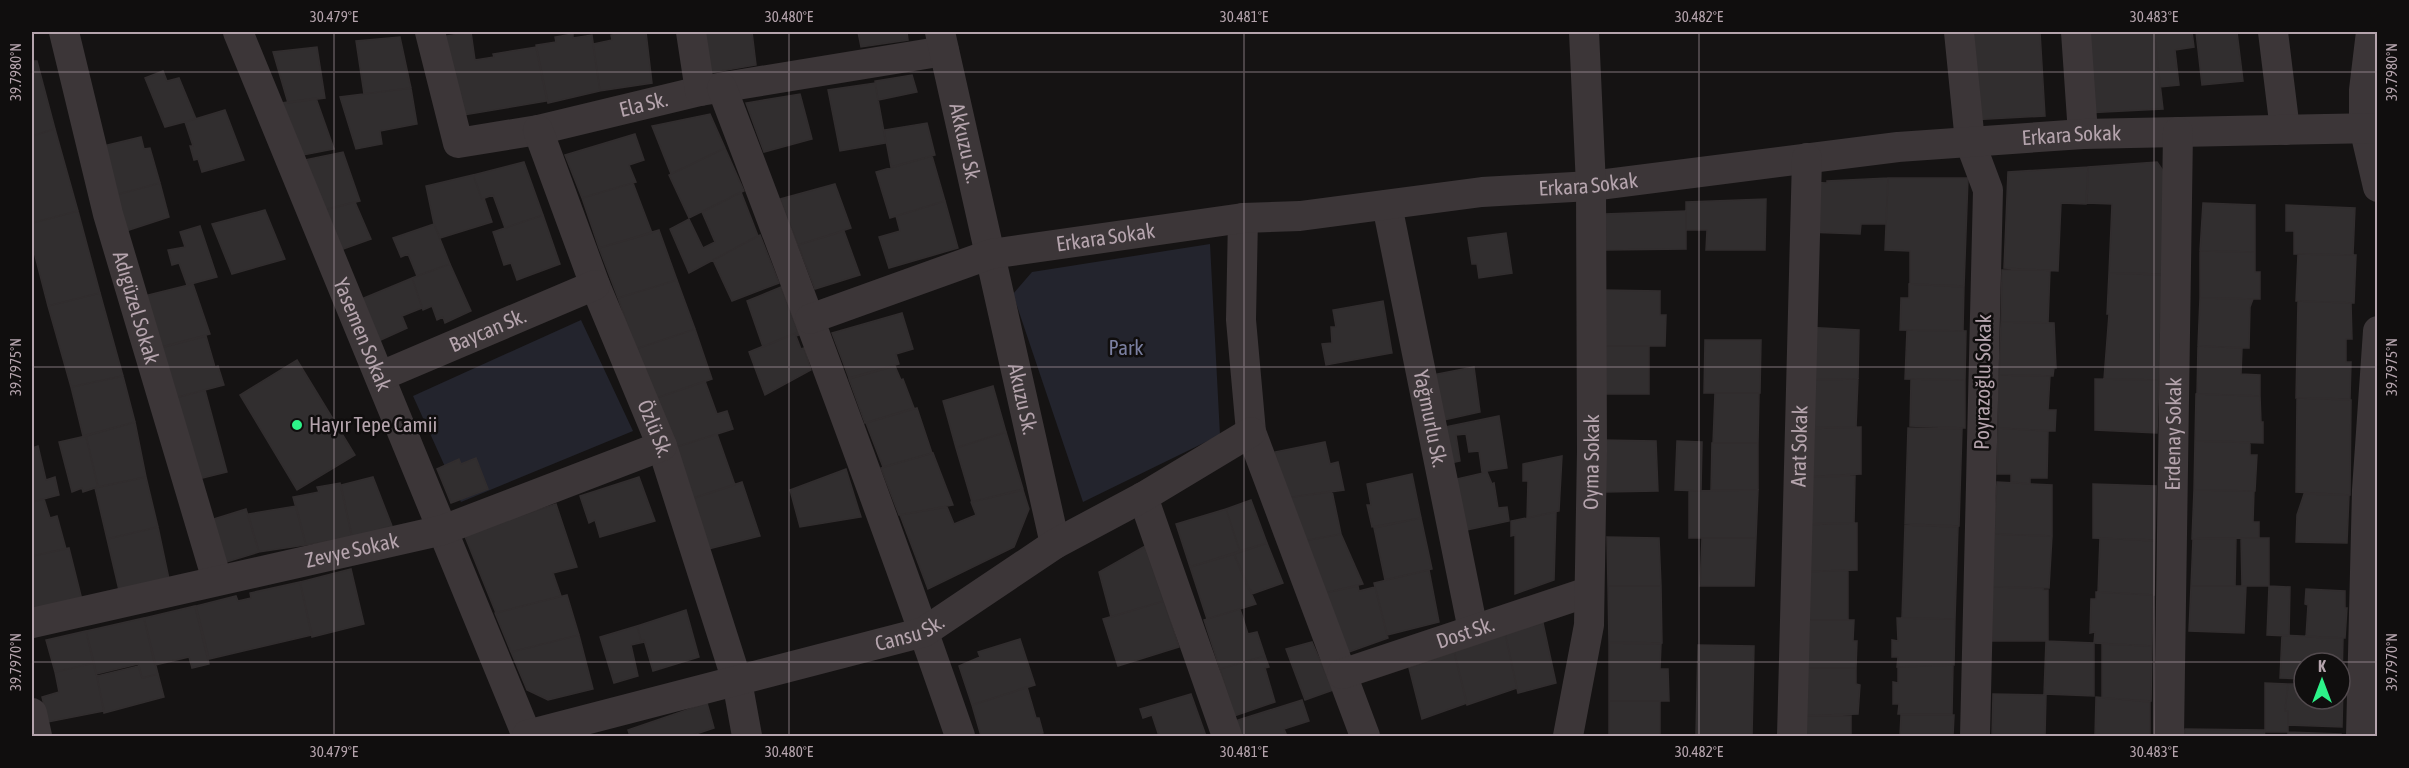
<svg xmlns="http://www.w3.org/2000/svg" width="2409" height="768" font-family="'Asap Condensed',sans-serif">
	<style>
		.green { fill: #23242d }
		.building { fill: #312e2f; stroke: #312d2e; stroke-width: 1.5 }
		.lines { fill: none; stroke-linecap: round; stroke-linejoin: round }
		.minor { stroke: #3c3638; stroke-width: 30 }
		.ticks { fill: none; stroke: #b5a4ad; stroke-width: 1.5; stroke-opacity: 0.45 }
		.poi-dot { fill: #2df389; stroke: #100e0e; stroke-width: 2 }
		.labels { text-anchor: middle; stroke-width: 5; stroke-linejoin: round; paint-order: stroke }
		.street-label { font-size: 21px; fill: #b5a4ad; stroke: #100e0e }
		.park-label { font-size: 21px; fill: #7b80a1; stroke: #100e0e }
		.poi-label { font-size: 21px; fill: #b5a4ad; stroke: #100e0e; text-anchor: start }
		.neatline { fill: none; stroke: #b5a4ad; stroke-width: 2 }
		.ticks-label { font-size: 15px; text-anchor: middle; fill: #b5a4ad }
	</style>
	<rect width="100%" height="100%" fill="#151313"/>
	<path class="green" d="M1210,244L1220,435L1083,502L1013,294L1032,272Z
		M581,320L633,431L461,502L413,396Z"/>
	<path class="building" d="M471,32L475,60L494,57L493,54L536,47L547,101L458,116L440,37Z
		M630,32H646L652,83L600,91L593,44L612,40L611,35Z
		M698,32H752L756,65L704,74Z
		M858,32H907L908,40L861,47Z
		M1963,32H2040L2045,116L1970,120Z
		M2080,32H2154L2163,109L2085,113Z
		M2176,32H2192L2194,47L2175,50L2179,85L2160,87L2154,35Z
		M2196,32H2237L2243,81L2202,85Z
		M573,34V38L592,35L600,91L548,103L536,45L556,42L555,37Z
		M400,37L411,88L364,94L356,41Z
		M317,47L325,98L288,103L273,52Z
		M32,61H37L55,129L32,136Z
		M163,71L167,81L179,78L196,119L165,127L145,78Z
		M912,75L917,92L878,100L875,81Z
		M875,83L886,143L840,151L828,90Z
		M411,88L417,124L380,131L382,144L356,149L340,97Z
		M800,94L812,139L764,152L746,103Z
		M316,98L334,149L293,157L273,104Z
		M225,110L244,160L202,172L198,159L194,160L190,146H193L185,122Z
		M710,114L725,148L671,174L652,126Z
		M927,123L935,155L891,167L884,130Z
		M55,129L78,211L32,223V136Z
		M635,134L644,160L629,165L636,182L582,198L565,155Z
		M141,137L144,149L150,148L160,183L112,196L99,147Z
		M725,148L744,191L689,218L669,175Z
		M343,152L360,201L316,212L295,162Z
		M932,156L945,201L890,218L876,172Z
		M524,162L543,215L505,228L493,195L482,199L473,175Z
		M2157,162L2166,175L2163,274L2109,273L2112,204L2087,203L2088,167Z
		M2088,167L2086,204L2061,203L2058,271L2004,268L2008,172Z
		M473,175L482,199L484,198L492,222L440,238L434,224L426,186Z
		M1888,178H1968L1964,287L1910,284V251L1885,250Z
		M1888,178L1886,224H1861L1860,234L1806,232L1808,182L1827,183V181Z
		M160,183L169,217L120,233L112,196Z
		M633,183L652,233L599,248L582,198Z
		M835,184L851,228L798,245L780,199Z
		M741,192L758,236L689,273L670,229L689,219L703,248L715,242L702,212Z
		M1766,199L1765,250H1706L1707,230H1686V202Z
		M945,201L958,248L889,268L879,237L900,231L896,216Z
		M355,202L371,239L332,253L316,212Z
		M2203,203L2255,205V252L2200,251Z
		M2286,205L2355,208L2353,255L2294,254V231H2286Z
		M265,210L285,259L232,274L212,224Z
		M78,211L100,293L48,306L32,244V223Z
		M1686,211V249L1606,250L1605,214Z
		M543,215L560,264L517,280L511,263L504,265L493,232Z
		M434,224L450,264L417,276L408,254L401,257L393,238Z
		M200,226L217,277L187,285L179,263L172,265L168,250L185,247L180,232Z
		M659,230L677,280L618,298L599,248Z
		M844,231L860,275L815,289L798,245Z
		M1506,233L1512,273L1479,278L1477,264H1472L1468,238Z
		M760,235L779,283L732,301L713,260Z
		M2200,251L2255,252V272H2260V299L2200,298Z
		M2298,254L2356,255L2354,303L2296,301Z
		M450,264L471,311L445,323L443,317L437,320L432,306L423,310L412,278Z
		M2002,270H2050L2048,323L2001,322Z
		M2109,273L2163,275L2159,380L2104,379L2109,314H2107Z
		M412,278L422,308L402,316L407,328L372,344L352,303Z
		M677,280L695,329L636,349L618,298Z
		M193,284L210,334L154,349L140,297Z
		M1909,284L1964,286L1963,331L1900,330L1901,298H1909Z
		M781,287L798,332L763,347L747,301Z
		M1604,290L1660,291V315H1666L1665,346H1603Z
		M100,293L123,376L71,387L48,306Z
		M2200,298L2253,299L2250,307L2249,348L2198,346Z
		M1383,301L1392,353L1326,365L1322,344L1332,343L1331,327H1336L1333,310Z
		M2298,301L2351,303L2352,339H2346V362H2351L2350,399L2296,398Z
		M902,313L913,349L896,354L899,364L849,378L832,333Z
		M2001,322L2054,323L2056,368H2054L2053,376L1999,375Z
		M1803,327L1859,330L1858,379L1801,380Z
		M695,329L712,379L654,399L636,349Z
		M1907,330L1966,331L1965,380L1905,379Z
		M798,332L799,335L796,336L801,349L804,348L811,370L765,395L749,352Z
		M206,336L215,367L218,366L224,385L167,400L153,350Z
		M1705,340H1761L1760,393H1704Z
		M1603,346H1649V394H1603Z
		M2198,346L2242,348L2241,374L2260,375V396L2197,394Z
		M297,360L355,455L297,490L240,395Z
		M895,366L901,380L903,379L914,408L865,423L849,379Z
		M1474,367L1480,412L1439,421L1432,375Z
		M1999,375L2050,376L2048,410H2056L2055,431L1998,428Z
		M123,376L135,422L83,436L71,387Z
		M1858,379L1856,427L1801,428V380Z
		M1911,379L1965,380V428L1910,426Z
		M2095,379L2159,380L2157,433L2095,430Z
		M705,381L717,414L727,411L733,429L673,448L654,399Z
		M993,386L1006,432L956,448L943,401Z
		M205,390L227,472L190,481L167,400Z
		M1715,393H1759L1758,443H1713Z
		M2196,394L2260,396L2261,422H2263V443L2195,441Z
		M2297,398L2351,400L2350,495L2296,492Z
		M917,408L932,453L883,467L866,423Z
		M1499,416L1507,468L1482,472L1479,451L1469,452L1466,434L1456,435L1460,461L1446,464L1440,428Z
		M135,422L146,477L98,487L86,436Z
		M1861,427V474L1800,477V429Z
		M1908,428L1962,429L1959,526L1905,524Z
		M1998,428L2048,431L2047,478H2030V484L2011,482V474H1997Z
		M1006,432L1023,489L972,502L956,448Z
		M717,434L735,485L691,499L673,448Z
		M86,436L98,487L83,492L82,488L72,492L59,442Z
		M1603,440L1656,441L1658,491L1604,492Z
		M1677,441L1702,442L1701,491L1675,490Z
		M2195,441L2250,442V455H2257L2255,491L2194,490Z
		M1325,442L1330,464L1338,462L1344,490L1286,498L1275,452Z
		M1712,443H1758V490H1711Z
		M38,446L46,480L55,477L59,495L32,502V448Z
		M933,453L953,505L899,515L881,468Z
		M1562,456L1559,511L1527,518L1528,481H1523V464Z
		M476,458L488,489L451,503L437,469L459,459L461,464Z
		M846,469L861,517L800,527L790,490Z
		M1487,472L1492,484L1494,483L1498,508L1507,507L1509,521L1457,532L1448,481Z
		M1412,474L1421,518L1372,527L1367,505H1371L1367,484Z
		M1855,476L1854,523L1800,524L1801,477Z
		M146,477L158,527L107,539L95,488Z
		M373,477L392,526L352,537L341,485Z
		M639,477L655,521L600,537L595,520L589,523L580,496Z
		M742,482L760,536L708,549L691,499Z
		M1997,482L2052,485V536L1994,534Z
		M340,483L352,537L306,545L293,497L319,492L317,487Z
		M2093,484L2156,486L2155,540L2093,538Z
		M1023,490L1029,509L1014,547L928,589L900,515L947,507L954,524L976,515L971,502Z
		M1758,490L1756,538H1689V491Z
		M2194,490L2254,491L2253,522H2259V538L2192,539Z
		M1332,491L1341,534L1298,542L1286,498Z
		M2304,494L2349,495L2347,543L2296,542L2297,515Z
		M44,499L50,518L57,516L66,549L32,556V502Z
		M1251,500L1267,543L1240,551L1226,509Z
		M556,504L577,567L553,573L561,596L496,613L464,534Z
		M296,506L306,545L259,552L248,514Z
		M246,509L259,552L213,566L201,523Z
		M1226,509L1240,551L1190,567L1176,524Z
		M1556,512L1554,580L1515,594V535L1511,536V521Z
		M1421,518L1432,569L1385,580L1374,528Z
		M1857,523V570L1799,572V525Z
		M1905,525L1958,527L1955,619L1902,618Z
		M158,527L169,579L119,590L107,539Z
		M1341,534L1363,584L1320,594L1298,542Z
		M1994,534L2052,536L2049,588L1992,587Z
		M1607,537L1659,538L1661,586H1608Z
		M1702,538H1756L1754,586H1700Z
		M2100,538L2155,541L2154,595L2098,592Z
		M2205,538H2236L2235,586H2191L2193,539Z
		M2241,538H2269V586H2242Z
		M1267,543L1283,583L1252,594L1251,590H1249L1234,554Z
		M1145,546L1164,601L1111,617L1099,572Z
		M69,548L82,600L32,608V556Z
		M1234,554L1256,604L1207,619L1190,567Z
		M351,569L364,624L312,637L300,582Z
		M1429,570L1439,622L1387,635L1374,583Z
		M1848,570V620H1796L1799,572Z
		M300,582L312,635L209,659L196,606L236,596L238,601L251,598L250,593Z
		M1358,586L1359,591L1375,587L1388,638L1346,653L1320,594Z
		M1608,586H1661L1662,643L1609,642Z
		M2191,586H2246L2244,633L2189,631Z
		M2269,586L2290,587L2289,636L2267,635Z
		M1992,587L2043,588V590H2048V641H1992Z
		M2306,589L2345,591V608H2347L2345,638L2306,637L2308,605L2305,604Z
		M2096,592L2153,595L2152,646L2094,643L2095,632L2090,633L2091,599H2096Z
		M567,595L579,635L511,652L495,613Z
		M1164,601L1179,647L1118,666L1103,619Z
		M195,606L209,664L192,668L189,657L155,665L144,618Z
		M1240,609L1248,634L1257,632L1265,656L1220,669L1204,620Z
		M686,610L699,657L653,671L644,640L641,641L637,626Z
		M144,618L158,674L142,678L138,664L96,674L86,631Z
		M1897,618L1955,619L1954,665L1897,667L1898,657H1892V640L1898,641Z
		M1796,620H1854L1853,641H1857L1856,668H1795Z
		M1543,623L1556,683L1518,693L1505,633Z
		M637,626L641,641L644,642L631,645L638,676L614,683L600,637Z
		M86,631L94,663L55,672L46,640Z
		M1505,633L1517,688L1467,705L1454,651Z
		M579,635L593,689L548,700L527,690L511,652Z
		M2282,635L2343,638L2342,681H2340V663H2304V679L2280,678Z
		M1020,639L1035,685L972,705L959,666L980,657L978,652Z
		M2046,641L2094,643V696L2044,694Z
		M1312,642L1333,690L1305,700L1286,649Z
		M1609,643L1661,644L1660,669H1668L1669,701H1609Z
		M2102,644L2152,646L2151,701L2102,698Z
		M1698,645L1754,646L1752,736H1696Z
		M1454,651L1467,703L1422,719L1409,668Z
		M1265,656L1269,667L1265,668L1275,702L1234,716L1220,669Z
		M94,663L104,711L48,722L42,697L59,692L55,672Z
		M1953,665L1952,714H1898L1899,704H1893V682L1898,683V667Z
		M139,666L142,678L158,674L164,697L104,713L97,676Z
		M1795,668H1856V684L1860,685L1858,714L1793,716Z
		M2265,683L2288,684L2285,711H2288V732H2265Z
		M2288,684H2304V699H2340V685H2343L2342,727L2288,725V711H2285Z
		M1027,687L1036,718H1039L1043,733L1031,736H981L972,705Z
		M1191,694L1206,736H1159L1152,715L1143,718L1140,709Z
		M1993,694L2046,695L2045,736H1992Z
		M2096,697L2150,702V736H2095Z
		M1302,700L1309,721L1284,729L1287,736H1240L1235,721Z
		M1609,701H1660V736H1609Z
		M707,703L714,728L690,736H630L628,730Z
		M1901,715H1954L1953,736H1900Z
		M1794,716H1851V736H1794Z
		M2185,729L2264,730L2265,736H2184Z
		M2288,732L2341,734V736H2288Z"/>
	<g class="lines">
		<g class="minor">
			<path id="s1" d="M64,32L108,214L217,580"/>
			<path id="s2" d="M238,32L527,736"/>
			<path id="s3" d="M430,32L458,143L538,130L700,91L944,51"/>
			<path d="M691,32L700,91"/>
			<path id="s4" d="M940,32L1055,544"/>
			<path d="M1959,32L1970,142L1988,190L1975,736"/>
			<path d="M2076,32L2083,134"/>
			<path d="M2273,32L2285,130"/>
			<path d="M2371,32L2364,90V127L2378,187"/>
			<path d="M722,88C804,303 885,519 960,736"/>
			<path id="s5" d="M538,130L595,285L662,446L737,681L747,736"/>
			<path id="s6" d="M1387,205L1473,630"/>
			<path d="M1243,218L1241,320L1251,432L1365,736"/>
			<path id="s7" d="M810,319L991,254L1243,218L1300,216L1482,192L1591,186L1898,147L2083,134L2378,128"/>
			<path id="s8" d="M381,376L595,285"/>
			<path d="M1143,497L1227,736"/>
			<path id="s9" d="M32,623L443,530L662,446"/>
			<path id="s10" d="M1342,674L1588,592"/>
			<path d="M32,713L37,736"/>
			<path id="s11" d="M527,735L924,632L1055,544L1143,497L1251,432"/>
			<path id="s12" d="M1568,736L1589,625L1592,451L1591,186L1584,32"/>
			<path id="s13" d="M1792,736L1807,158"/>
			<path id="s14" d="M2169,736L2178,132"/>
			<path d="M2361,736L2367,490L2378,331"/>
		</g>
	</g>
	<path class="ticks" d="M334,32V736M789,32V736M1244,32V736M1699,32V736M2154,32V736M32,72H2378M32,367H2378M32,662H2378"/>
	<circle class="poi-dot" cx="297" cy="425" r="6"/>
	<g class="labels">
		<g class="street-label">
			<text dy="7" stroke="none"><textPath href="#s3" startOffset="304">Ela Sk.</textPath></text>
			<text dy="7" stroke="none"><textPath href="#s7" startOffset="1280">Erkara Sokak</textPath></text>
			<text dy="7" stroke="none"><textPath href="#s4" startOffset="114">Akkuzu Sk.</textPath></text>
			<text dy="7" stroke="none"><textPath href="#s7" startOffset="794">Erkara Sokak</textPath></text>
			<text dy="7" stroke="none"><textPath href="#s7" startOffset="308">Erkara Sokak</textPath></text>
			<text dy="7" stroke="none"><textPath href="#s1" startOffset="285">Adıgüzel Sokak</textPath></text>
			<text dy="7" stroke="none"><textPath href="#s8" startOffset="116">Baycan Sk.</textPath></text>
			<text dy="7" stroke="none"><textPath href="#s2" startOffset="327">Yasemen Sokak</textPath></text>
			<text transform="translate(1983 382) rotate(-89)" y="7">Poyrazoğlu Sokak</text>
			<text dy="7" stroke="none"><textPath href="#s4" startOffset="376">Akuzu Sk.</textPath></text>
			<text dy="7" stroke="none"><textPath href="#s6" startOffset="218">Yağmurlu Sk.</textPath></text>
			<text dy="7" stroke="none"><textPath href="#s5" startOffset="321">Özlü Sk.</textPath></text>
			<text dy="7" stroke="none"><textPath href="#s14" startOffset="302">Erdenay Sokak</textPath></text>
			<text dy="7" stroke="none"><textPath href="#s13" startOffset="290">Arat Sokak</textPath></text>
			<text dy="7" stroke="none"><textPath href="#s12" startOffset="276">Oyma Sokak</textPath></text>
			<text dy="7" stroke="none"><textPath href="#s9" startOffset="328">Zevye Sokak</textPath></text>
			<text dy="7" stroke="none"><textPath href="#s11" startOffset="396">Cansu Sk.</textPath></text>
			<text dy="7" stroke="none"><textPath href="#s10" startOffset="130">Dost Sk.</textPath></text>
		</g>
		<g class="park-label">
			<text x="1126" y="355">Park</text>
		</g>
		<g class="poi-label">
			<text x="309" y="432">Hayır Tepe Camii</text>
		</g>
	</g>
	<rect width="2409" height="768" fill="none" stroke="#100e0e" stroke-width="66"/>
	<g transform="translate(2322 681)"><circle r="28" fill="#100e0e" stroke="#524a4e" stroke-width="1.5"/>
	<path d="M0-4.5L10 22L0 15L-10 22Z" fill="#2df389"/>
	<text y="-9" font-size="16" font-weight="bold" text-anchor="middle" fill="#b5a4ad">K</text>
	</g>
	<rect x="33" y="33" width="2343" height="702" class="neatline"/>
	<g class="ticks-label">
		<text x="334" y="22">30.479°E</text>
		<text x="789" y="22">30.480°E</text>
		<text x="1244" y="22">30.481°E</text>
		<text x="1699" y="22">30.482°E</text>
		<text x="2154" y="22">30.483°E</text>
		<text transform="translate(16 72) rotate(-90)" y="5">39.7980°N</text>
		<text transform="translate(2392 72) rotate(-90)" y="5">39.7980°N</text>
		<text transform="translate(16 367) rotate(-90)" y="5">39.7975°N</text>
		<text transform="translate(2392 367) rotate(-90)" y="5">39.7975°N</text>
		<text transform="translate(16 662) rotate(-90)" y="5">39.7970°N</text>
		<text transform="translate(2392 662) rotate(-90)" y="5">39.7970°N</text>
		<text x="334" y="757">30.479°E</text>
		<text x="789" y="757">30.480°E</text>
		<text x="1244" y="757">30.481°E</text>
		<text x="1699" y="757">30.482°E</text>
		<text x="2154" y="757">30.483°E</text>
	</g>
</svg>
